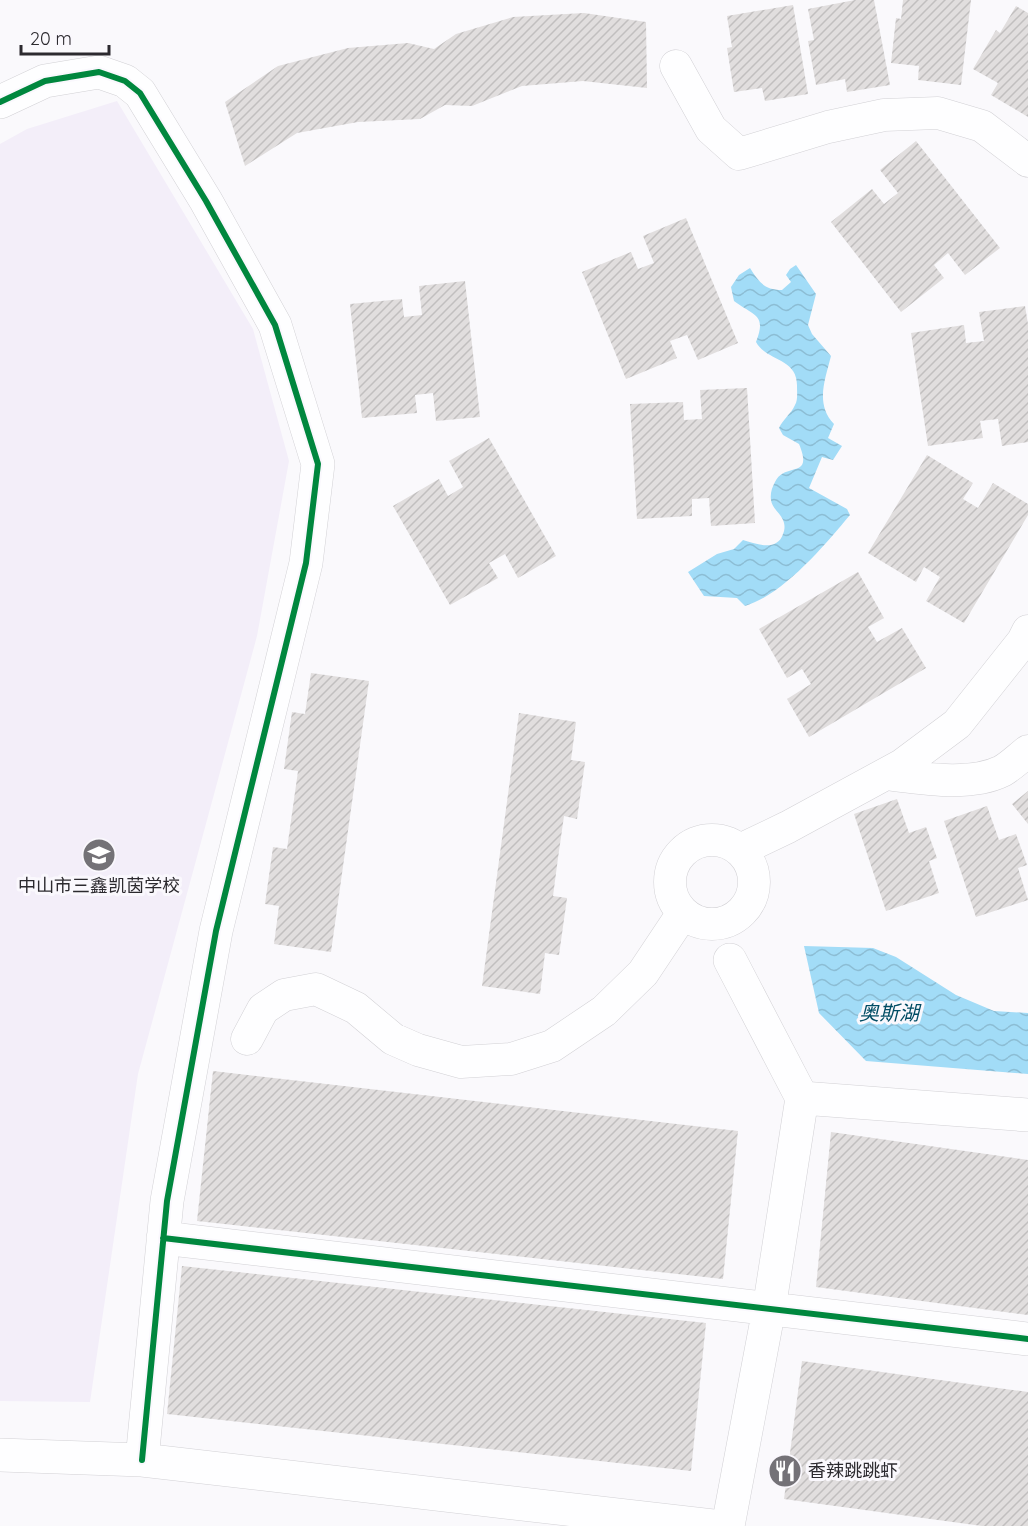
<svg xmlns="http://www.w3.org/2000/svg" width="1028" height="1526" font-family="Quicksand,'Noto Sans SC',sans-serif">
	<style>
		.built { fill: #f3eef9 }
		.water { fill: url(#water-waves) }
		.building { fill: url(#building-hatch) }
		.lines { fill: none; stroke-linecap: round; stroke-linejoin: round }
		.minor-casing { stroke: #d2d1d5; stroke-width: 33 }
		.tertiary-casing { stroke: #d2d1d5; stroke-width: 34 }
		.minor { stroke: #fefeff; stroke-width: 32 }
		.tertiary { stroke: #fefeff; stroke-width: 33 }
		.cycleway-casing { stroke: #faf8fd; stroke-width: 10 }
		.cycleway { stroke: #00873e; stroke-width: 6 }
		.labels { text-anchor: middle; stroke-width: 6; stroke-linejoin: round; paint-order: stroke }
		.poi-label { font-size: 18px; fill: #2c2a2f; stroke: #faf8fd }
		.water-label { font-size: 20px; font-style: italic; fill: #004c64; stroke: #faf8fd }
	</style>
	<defs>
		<pattern id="water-waves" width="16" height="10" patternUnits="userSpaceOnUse" patternTransform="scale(1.5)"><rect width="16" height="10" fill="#a2dcf7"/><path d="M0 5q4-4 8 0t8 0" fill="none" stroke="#8cbdd4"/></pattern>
		<pattern id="building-hatch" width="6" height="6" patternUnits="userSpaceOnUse" patternTransform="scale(1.5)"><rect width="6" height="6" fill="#e1dede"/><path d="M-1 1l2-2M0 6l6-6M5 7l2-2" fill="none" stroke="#c1bfbf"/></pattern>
	</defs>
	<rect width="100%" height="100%" fill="#faf9fc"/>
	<path class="built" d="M117,101L253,329L289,461L257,636L138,1074L90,1402L0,1401V144L27,129Z"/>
	<path class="water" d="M796,265L816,294L808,325L812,334L831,356C825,380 815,404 834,424L828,438L842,446L833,460L822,457L809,488L847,509L850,515C824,546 784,594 745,606L737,598L704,596L688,572L717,554L734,549L743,540C756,544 777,552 783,534C785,529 785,525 783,520C780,513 772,508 771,500C770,493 772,488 775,482C785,461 814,480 799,444L783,435L779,428C783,419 791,414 795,405C798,400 797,393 797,387C798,357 767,362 756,342C767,314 754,316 734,301L731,287L739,275L750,268C759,282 764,290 782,290L791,282L786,275L790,269Z
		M804,946L873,948L896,957L956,995L994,1011L1028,1013V1074L866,1061L819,1013Z"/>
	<path class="building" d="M855,0H874L890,85L847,92L845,79L816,85L808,41L814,40L808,9Z
		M903,0H971L961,85L918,80L919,66L891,63L896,18L901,19Z
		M793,5L808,94L765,101L762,88L734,92L727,48L732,47L727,16Z
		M1016,6L1028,13V117L991,95L998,83L973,69L996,30L1000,33Z
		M584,13L646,22L647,88L583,81L522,86L472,106L445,105L420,119L358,122L297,133L245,166L225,102L278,66L348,48L408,43L434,49L456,34L513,17Z
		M916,141L1000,248L965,275L948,253L934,265L944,278L901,312L831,222L872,189L884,204L898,193L880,170Z
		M686,218L738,343L698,360L687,335L670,341L677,358L626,379L582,272L631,252L638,269L654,263L643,236Z
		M465,281L480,417L436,421L433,393L415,395L417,413L362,418L350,304L402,299L404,317L422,315L419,286Z
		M1025,306L1028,324V442L1002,446L998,419L980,421L983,438L928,446L911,333L964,325L966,343L984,341L979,312Z
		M747,388L755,523L711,526L709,498L692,499V516L637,519L630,404L683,402L684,420L702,419L700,390Z
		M489,438L556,556L518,578L505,554L489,563L498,578L450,605L393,506L439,479L448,496L463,487L449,461Z
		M927,455L973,483L963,499L978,508L993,483L1028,504V515L964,623L926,601L940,577L924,567L916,582L868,553Z
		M858,572L884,618L868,627L877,642L902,628L926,668L809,737L787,699L811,684L802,669L787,678L759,629Z
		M311,673L369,681L331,952L274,944L279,906L265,904L273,847L287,849L298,771L284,769L292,712L305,714Z
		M519,713L576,722L571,760L585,762L577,819L564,816L558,858L553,896L567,898L559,955L545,953L540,994L482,986Z
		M1028,791V824L1012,804Z
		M897,799L909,833L926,827L937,858L929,861L939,893L886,911L854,814Z
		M987,806L999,840L1016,834L1027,865L1018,868L1028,900L976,917L944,821Z
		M213,1071L738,1131L723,1279L197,1221Z
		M831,1132L1028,1160V1315L816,1287Z
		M182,1266L706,1323L691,1471L167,1414Z
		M802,1361L1028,1392V1526H982L784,1499Z"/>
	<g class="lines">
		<defs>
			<path id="minor" d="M676,66L711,129L739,154L828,127L884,115L938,113L982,126L1028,161
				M886,774C920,778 970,787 1002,771C1011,766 1020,757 1028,751
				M670 882a42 42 0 1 1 84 0a42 42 0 1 1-84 0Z
				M740,850L788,827L902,765L957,724L1023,641L1028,631
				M247,1039L263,1009L284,995L316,989L356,1008L393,1039L418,1050L461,1062L511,1059L552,1046L604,1011L643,973L683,913"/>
			<path id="tertiary" d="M0,102L45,81L99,72L125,81L140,93L206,201L275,325L318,464L306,563L216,931L167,1201L142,1460
				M802,1098L1028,1115
				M163,1238L1028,1339
				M0,1455L142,1460L713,1526
				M728,1526L769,1309L802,1098L730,960"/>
		</defs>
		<use href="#minor" class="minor-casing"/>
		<use href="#tertiary" class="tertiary-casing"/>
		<use href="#minor" class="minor"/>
		<use href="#tertiary" class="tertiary"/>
		<defs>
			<path id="cycleway" d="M0,102L45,81L99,72L125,81L140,93L206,201L275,325L318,464L306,563L216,931L167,1201L142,1460
				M163,1238L1028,1339"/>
		</defs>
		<use href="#cycleway" class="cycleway-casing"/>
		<use href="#cycleway" class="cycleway"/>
	</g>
	<defs>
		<symbol id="school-disc" viewBox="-11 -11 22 22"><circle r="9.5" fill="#747277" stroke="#faf8fd"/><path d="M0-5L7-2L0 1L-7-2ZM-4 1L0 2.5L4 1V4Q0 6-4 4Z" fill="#fff"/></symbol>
		<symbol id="restaurant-disc" viewBox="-11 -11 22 22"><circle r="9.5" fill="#747277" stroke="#faf8fd"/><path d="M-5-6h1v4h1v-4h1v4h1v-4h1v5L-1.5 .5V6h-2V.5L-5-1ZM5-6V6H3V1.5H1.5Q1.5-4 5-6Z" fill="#fff"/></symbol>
	</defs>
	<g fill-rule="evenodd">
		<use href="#school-disc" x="80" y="836" width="38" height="38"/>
		<use href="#restaurant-disc" x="766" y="1452" width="38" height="38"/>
	</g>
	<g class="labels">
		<g class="poi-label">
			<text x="99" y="892">中山市三鑫凯茵学校</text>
			<text x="808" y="1477" text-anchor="start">香辣跳跳虾</text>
		</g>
		<g class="water-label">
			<text x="889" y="1020">奥斯湖</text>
		</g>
	</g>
	<path d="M21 45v9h88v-9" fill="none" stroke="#2c2a2f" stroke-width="3"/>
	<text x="30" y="45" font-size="18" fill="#2c2a2f" stroke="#faf8fd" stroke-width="4.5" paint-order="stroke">20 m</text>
</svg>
